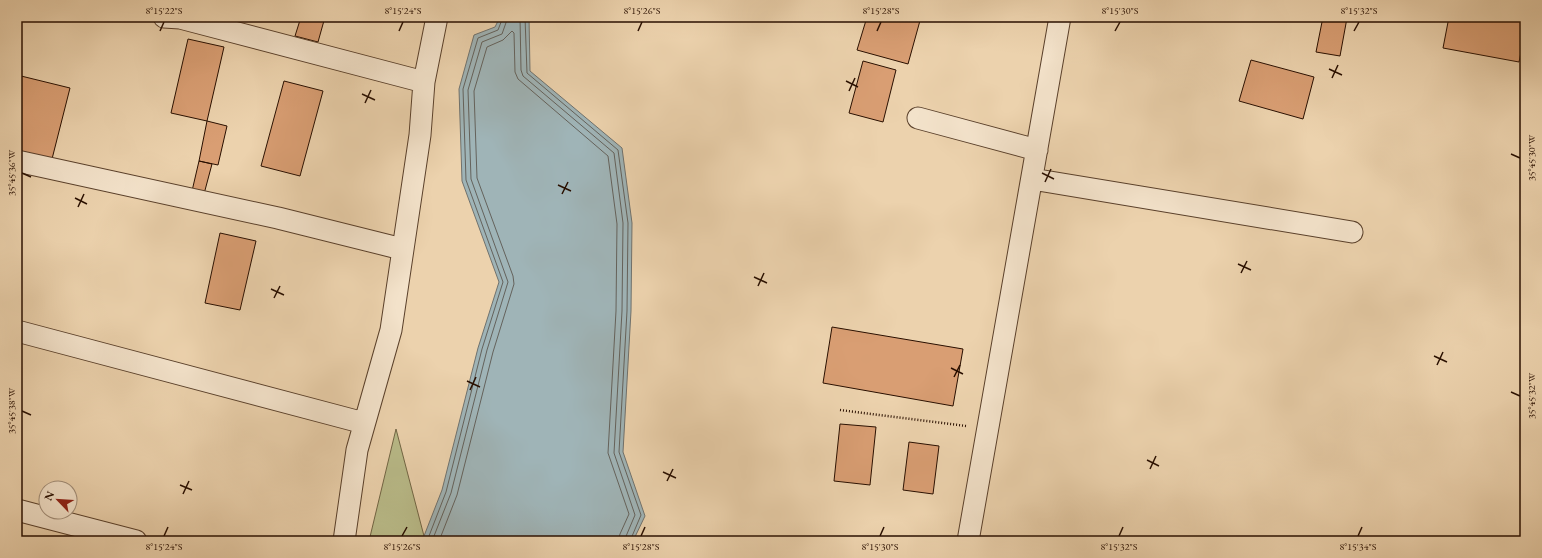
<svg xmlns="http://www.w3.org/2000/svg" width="1542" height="558" font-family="'EB Garamond',serif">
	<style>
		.green { fill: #b9bb89; stroke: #716544 }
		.water { fill: #9fb4b7; stroke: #70726e }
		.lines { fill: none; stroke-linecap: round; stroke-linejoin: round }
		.shore { stroke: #64625c; stroke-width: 1 }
		.building { fill: #d99e73; stroke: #290f00 }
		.minor-casing { stroke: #5a402b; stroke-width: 23 }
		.path { stroke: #290f00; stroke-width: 2.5; stroke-dasharray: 1 2; stroke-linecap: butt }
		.minor { stroke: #f3e2ca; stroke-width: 21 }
		.ticks { fill: none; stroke: #290f00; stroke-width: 1.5 }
		.neatline { fill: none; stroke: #290f00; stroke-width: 1.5 }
		.ticks-label { font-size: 10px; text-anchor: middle; fill: #290f00 }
	</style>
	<rect width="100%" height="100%" fill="#ecd2ad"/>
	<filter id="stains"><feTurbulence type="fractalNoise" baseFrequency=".005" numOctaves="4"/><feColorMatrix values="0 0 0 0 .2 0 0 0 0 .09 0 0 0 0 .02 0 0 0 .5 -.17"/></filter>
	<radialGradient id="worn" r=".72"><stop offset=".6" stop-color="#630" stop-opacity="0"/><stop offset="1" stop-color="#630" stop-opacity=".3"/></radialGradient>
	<path class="green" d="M396,429L424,536L427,541H369Z"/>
	<path class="water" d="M500,17H529L530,71L622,148L632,223L631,311L623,452L645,516L633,541H427L424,536L442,490L478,348L499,282L462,181L459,89L474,35L495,27Z"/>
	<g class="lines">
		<path class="shore" d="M520,17L521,70L523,76L614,153L623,223L622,311L614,453L635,515L624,541
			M525,17L527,73L618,150L628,223L627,311L619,452L641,515L630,541
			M430,541L429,536L446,492L482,349L503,282L466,180L463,89L478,38L498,30L503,17
			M435,541L434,536L451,493L487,350L508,282L471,179L468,90L482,42L502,34L508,17
			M441,541V536L457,495L493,352L514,284L513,276L477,178L474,91L487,47L503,40L512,31L514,33L515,72L518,79L608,156L617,224L616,311L608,453L629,514L620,534L618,541"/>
	</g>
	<path class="building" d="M301,17H325L318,42L295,36Z
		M867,17H921L908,64L857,50Z
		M1323,17L1347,18L1340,56L1316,52Z
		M1449,17H1525V33L1519,62L1443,48Z
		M188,39L224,47L207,121L171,113Z
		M1251,60L1314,77L1303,119L1239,101Z
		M863,61L896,70L883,122L849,113Z
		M17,75L70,88L52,159L17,150Z
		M284,81L323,91L300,176L261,166Z
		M207,121L227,126L218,165L199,161Z
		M199,161L212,164L204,194L192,191Z
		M220,233L256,241L240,310L205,303Z
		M832,327L963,349L953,406L823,383Z
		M840,424L876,427L870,485L834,481Z
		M909,442L939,446L933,494L903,490Z"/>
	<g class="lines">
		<defs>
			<path id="minor" d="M164,17L180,18L424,82
				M918,118L1037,150
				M17,161L278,218L402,249
				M1032,179L1352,232
				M17,331L364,423
				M17,510L136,541
				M344,541L357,450L391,330L420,135L424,82L437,17
				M968,541L1060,17"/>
		</defs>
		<use href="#minor" class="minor-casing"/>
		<path class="path" d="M840,410L966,426"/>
		<use href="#minor" class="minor"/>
	</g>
	<path class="ticks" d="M160,31L164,22M399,31L403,22M638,31L642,22M877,31L881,22M1115,31L1120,22M1354,31L1359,22M1329,69L1342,75M1332,78L1338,65M846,81L858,87M849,91L855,78M362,94L375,100M365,103L371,90M1511,154L1520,158M22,173L31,177M1042,173L1054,179M1045,182L1051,169M558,185L571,191M562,194L568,182M75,198L87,204M78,207L84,194M1238,264L1251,270M1241,273L1247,261M754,277L767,283M758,286L764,273M271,289L284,295M274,298L280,286M1434,356L1447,362M1437,365L1443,352M951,368L963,374M954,377L960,365M467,381L480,387M470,390L476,377M1511,392L1520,396M22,411L31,415M1147,460L1159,466M1150,469L1156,456M663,472L676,478M667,481L673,469M180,485L192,490M183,494L189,481M164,536L168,527M402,536L407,527M641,536L645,527M880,536L884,527M1119,536L1123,527M1358,536L1362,527"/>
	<rect width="1542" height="558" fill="none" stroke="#ecd2ad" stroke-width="44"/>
	<g transform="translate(58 500) rotate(295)"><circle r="19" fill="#f3e2ca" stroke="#a28e79"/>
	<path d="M0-3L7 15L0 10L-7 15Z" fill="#8f2418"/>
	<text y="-6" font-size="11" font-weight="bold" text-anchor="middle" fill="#290f00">N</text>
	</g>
	<rect x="22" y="22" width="1498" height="514" class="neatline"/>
	<g class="ticks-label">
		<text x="164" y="14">8°15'22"S</text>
		<text x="403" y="14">8°15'24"S</text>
		<text x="642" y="14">8°15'26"S</text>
		<text x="881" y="14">8°15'28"S</text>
		<text x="1120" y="14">8°15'30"S</text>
		<text x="1359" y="14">8°15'32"S</text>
		<text transform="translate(1531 158) rotate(-90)" y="4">35°45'30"W</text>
		<text transform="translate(11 173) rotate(-90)" y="4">35°45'36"W</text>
		<text transform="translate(1531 396) rotate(-90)" y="4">35°45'32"W</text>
		<text transform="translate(11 411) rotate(-90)" y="4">35°45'38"W</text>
		<text x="164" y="550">8°15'24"S</text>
		<text x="402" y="550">8°15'26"S</text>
		<text x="641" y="550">8°15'28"S</text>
		<text x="880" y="550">8°15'30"S</text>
		<text x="1119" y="550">8°15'32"S</text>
		<text x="1358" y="550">8°15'34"S</text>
	</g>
	<rect width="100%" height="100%" filter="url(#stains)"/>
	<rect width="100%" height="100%" fill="url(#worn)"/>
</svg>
